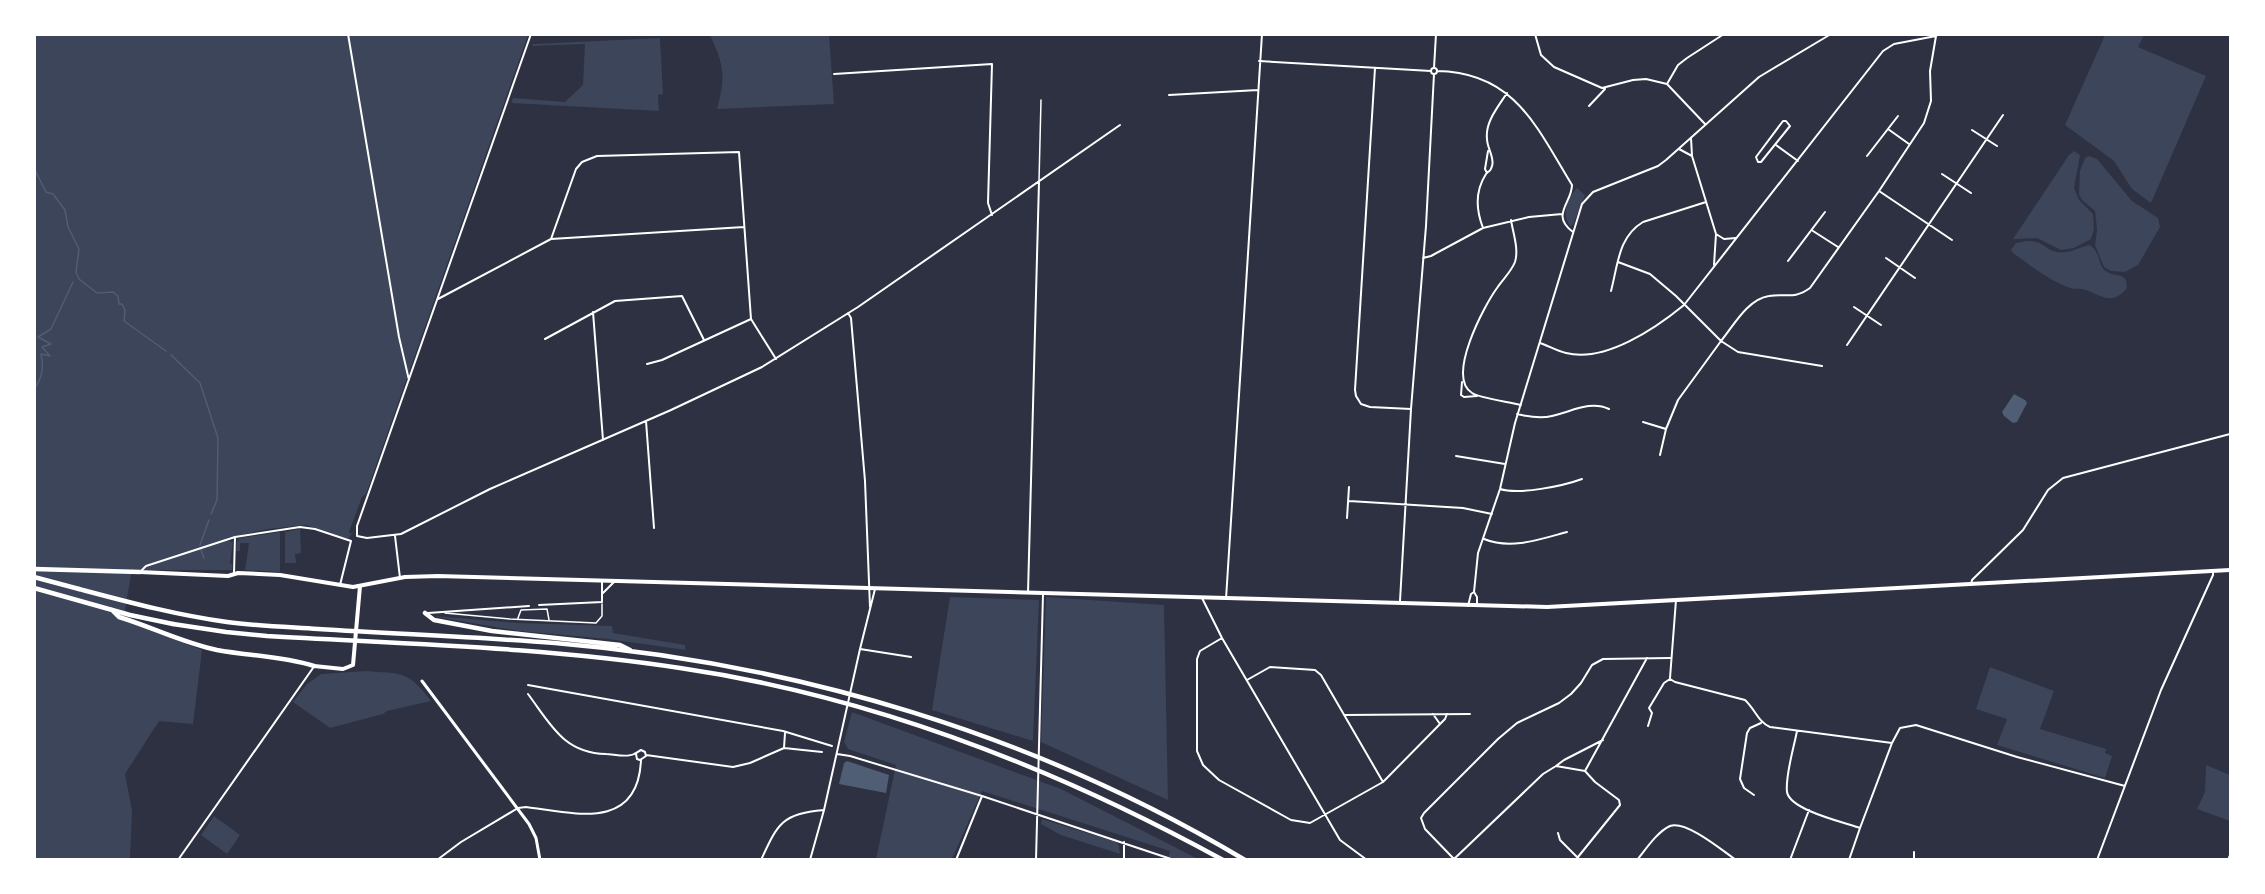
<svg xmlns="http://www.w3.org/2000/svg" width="2265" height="894" font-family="Mulish,sans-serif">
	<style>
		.green { fill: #3c4559 }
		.water { fill: #4f5d75 }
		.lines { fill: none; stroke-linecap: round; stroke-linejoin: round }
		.stream { stroke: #4f5d75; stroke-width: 1.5 }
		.service { stroke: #fff; stroke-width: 1.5 }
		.minor { stroke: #fff; stroke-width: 2 }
		.tertiary { stroke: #fff; stroke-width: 3 }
		.primary { stroke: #fff; stroke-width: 4 }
		.trunk { stroke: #fff; stroke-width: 4.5 }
		.motorway { stroke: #fff; stroke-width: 4.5 }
	</style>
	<rect width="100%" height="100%" fill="#2d3142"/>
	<path class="green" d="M34,35H528L366,494L362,497L349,532L350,534L354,531L348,539L306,525L268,529L227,538L228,541L233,542L230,563L232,564V570H132L123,620L202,650L193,724L159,721L125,774L132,811L130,859H35Z
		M710,35H829L834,104L717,109C726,76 724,65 710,35Z
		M2105,35H2144L2138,47L2206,76L2151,203L2132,189L2114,161L2065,125Z
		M660,38L663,94L658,95L659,111L511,103L513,98L565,102L583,85L585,44L532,46L533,44Z
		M2074,151L2080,155L2074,188L2079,200L2093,214L2094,229L2091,239L2074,248L2061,250L2037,238L2013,239L2069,155Z
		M2089,156L2097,159L2132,201L2158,218L2160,227L2138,265L2125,272L2111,271L2104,267L2095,245L2097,230L2095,211L2082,200L2079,194L2080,171L2085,158Z
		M1577,188L1585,195L1573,225L1570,226C1561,214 1567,199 1577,188Z
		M2026,241C2044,240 2044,250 2057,252C2070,254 2079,247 2090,245C2107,259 2091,272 2122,276L2126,280L2127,288C2113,306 2102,296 2086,290C2080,288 2074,290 2068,287C2048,280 2030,265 2013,253L2011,250L2016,243Z
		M300,529L301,553L295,554L296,563H285V532Z
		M280,532V572L245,570L249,543H240V551H236L237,541L240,538Z
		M950,597L1039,600L1033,741L932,710Z
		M1046,597L1164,605L1168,800L1041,742Z
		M432,616L518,623L612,626L613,633L685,645V650L608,639L519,631Z
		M1990,667L2054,691L2040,729L2106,749L2105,753L2112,756L2105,778L1997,745L2007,719L1976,709Z
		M366,671C402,674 408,670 431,701L387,711L383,714L330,728L293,702L307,684L321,674Z
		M852,712L1061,789L1198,859H1168L1170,851L982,791L952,859H876L896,765L848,749L844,742Z
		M2206,765L2230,775V821L2197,809L2205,792Z
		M214,816L240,835L227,854L201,835Z
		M1042,819L1116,842L1119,846L1120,854L1061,835L1041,824Z"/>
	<path class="water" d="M2014,394L2025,400L2027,403L2017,422L2013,423L2004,416L2002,412Z
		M847,761L889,775L886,793L839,784L844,763Z"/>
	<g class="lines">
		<path class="stream" d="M34,168L46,192L53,194L65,210L68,227L79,249L76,272L79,279L97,293L113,292L118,296L119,304H122L125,310L124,321L166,351
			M171,355L200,383L218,438L217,500L211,514
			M35,388C42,378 44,366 41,354L50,356L42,347L51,344L38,337L51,329L73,282
			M200,545L209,520
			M201,550L204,558"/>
		<path class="service" d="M1039,181L1041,100
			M445,613L510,619L596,623L602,616V604
			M518,618L521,610L547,609L549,620"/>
		<path class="minor" d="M348,34L399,337L409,380
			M1535,34L1541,55L1554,67L1602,88L1633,80L1646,79L1667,84L1705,124
			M1259,61L1431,71
			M1431 71a3 3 0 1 1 6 0a3 3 0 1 1-6 0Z
			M1375,68L1355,390L1356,396L1361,404L1370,407L1411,409
			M1434,68L1436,34
			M1437,71C1515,72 1537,128 1572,185C1572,203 1550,215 1573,232
			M834,74L992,64L988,203L992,215
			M1667,84L1678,65L1687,58L1724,34
			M1169,95L1258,90
			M1589,106L1605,89
			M1783,121H1786L1790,126L1761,162H1758L1756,157Z
			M1888,129L1909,144
			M1972,130L1997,146
			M1691,138L1692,156L1716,234L1714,265
			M1776,145L1798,161
			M1679,149L1692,156
			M1867,156L1898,116
			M1487,173L1485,169L1488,151
			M1942,174L1971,193
			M1879,191L1952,240
			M1511,220C1513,233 1519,249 1515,262C1511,272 1503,279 1497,288C1484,306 1446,377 1472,393C1479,398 1510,402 1521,405
			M1483,228C1476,210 1475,191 1486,174C1490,169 1490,173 1492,166C1495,158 1487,148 1487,139C1485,122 1498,107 1507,93
			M1813,231L1838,247
			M1716,234L1724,239L1736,238
			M551,239L576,169L582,162L597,156L739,152L751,319L776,359
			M1423,258L1431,256L1483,228L1529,217L1562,214
			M1886,258L1915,278
			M1788,261L1825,212
			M1618,262L1650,274L1676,296L1721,341C1734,325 1748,299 1769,296C1787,293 1793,300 1810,288L1879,191L1924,123L1931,101L1930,71L1936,36L1939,34
			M1611,291C1618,265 1618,237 1643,222L1706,202
			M438,299L551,239L744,227
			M1854,307L1881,325
			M593,312L603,440
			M848,313L851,318L865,481L870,607
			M545,339L615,301L682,296L704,340
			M1540,343C1549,346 1557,351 1566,353C1605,363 1656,328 1684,305L1883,51L1894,44L1936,36
			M1847,345L2003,115
			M647,364L662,360L751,319
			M1462,382L1461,395L1464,397L1477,396
			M1517,414C1529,417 1540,419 1552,416C1571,412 1590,400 1609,409
			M646,421L654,528
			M1643,422L1666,429
			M1660,455L1666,429L1678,400L1721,341L1738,352L1822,366
			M1456,456L1505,464
			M1500,489C1519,495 1563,486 1582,479
			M1349,501L1463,508L1492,514
			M1347,518L1349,487
			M357,536L367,538L401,534L490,489L671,410L762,367L858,307L1120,125
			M357,536V526L531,34
			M395,536L400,578
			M1484,539C1511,550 1541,539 1567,532
			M141,571L146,566L235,537L300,527L315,529L351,541
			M234,573L235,537
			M340,585L351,541
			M1971,585L1972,580L2023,530L2048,490L2063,478L2230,434
			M1474,592L1477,597V606
			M603,593L614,582
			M1028,593L1039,182
			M1202,598L1222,638L1340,840L1367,860
			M1226,599L1262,34
			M1400,601L1411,409L1426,226L1434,74
			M539,605L602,602V581
			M1468,606L1471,594L1474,592L1478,553L1500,489L1515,423L1582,204L1593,192L1658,166L1666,160L1759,77L1831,34
			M428,613L529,606
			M1222,638L1200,651L1197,659V751L1203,765L1219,780L1291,820L1310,823L1383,782L1445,719L1447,714
			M860,649L911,657
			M1670,678L1676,600
			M1670,679L1675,682L1745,700C1755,709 1758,722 1770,727L1892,743L1900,728L1916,725L2017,757L2125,786
			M1247,680L1270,667L1315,670L1321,675L1383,782
			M528,685L783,731L832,746
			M528,694C551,725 564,753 606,754C613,754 627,758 634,754C637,753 639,751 641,750L645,752L646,756L640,760L637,759L636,754
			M1433,714L1440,724
			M1344,715L1470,714
			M1648,726L1652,713L1649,708L1664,683L1670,679
			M1797,731C1794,747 1785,776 1787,792C1790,810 1843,822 1860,828L1892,743
			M784,748L785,733
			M837,754L850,756L982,796L1174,860
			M646,755L733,767L750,763L784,748L822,752
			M1556,766L1564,760L1603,740
			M1754,795L1744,788L1740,779L1747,733L1750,728L1761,723
			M1558,833L1560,840L1580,860
			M1578,857L1620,805L1619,800L1595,782L1585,771
			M1454,859L1425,829L1421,818L1424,813L1498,739L1517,723L1559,703L1571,694L1581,683L1592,665L1603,659L1670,658
			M178,860L313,668
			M437,860L461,842L518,808L526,807C573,813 638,832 641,760
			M761,860C778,823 782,814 824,810
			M810,860L824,810L860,649L875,589
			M956,860L982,796
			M1036,860L1043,594
			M1124,860V842
			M1453,860L1543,774L1556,766L1585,771L1647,658
			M1637,860C1646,849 1657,832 1670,826C1686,820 1723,851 1736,860
			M1790,860L1809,810
			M1849,860L1860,828
			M1914,860V852
			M2097,860L2161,690L2213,575V571
			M2228,860L2230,855"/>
		<path class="tertiary" d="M422,681L529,824L536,838L540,860"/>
		<path class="primary" d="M140,572L228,576L238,573L280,575L353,587L405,577L438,576L1547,607L2230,570
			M314,666L343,669L353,665L360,586"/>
		<path class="trunk" d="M34,569L140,572
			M34,577L79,589
			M34,588L130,615L173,624
			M112,610L119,617C152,627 183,643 217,650C250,656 282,656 314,666"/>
		<path class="motorway" d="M79,589C128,602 176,615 227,622C257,626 288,627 318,629C397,634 476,637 555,643C796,663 1036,735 1245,860
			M425,613L434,620L492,631L620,645L630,650
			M173,624L226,632L267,636C405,644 543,647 680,668C872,696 1053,767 1223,860"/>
	</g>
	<rect width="2265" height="894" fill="none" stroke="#ffffff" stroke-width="72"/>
</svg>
